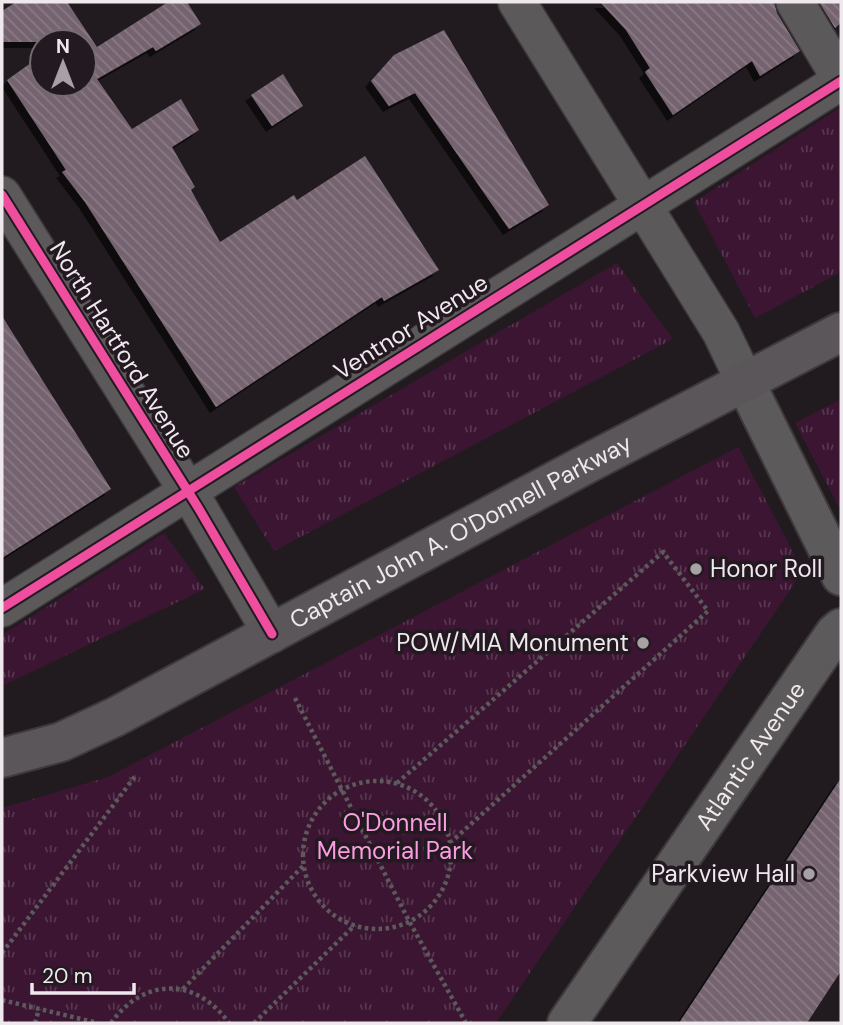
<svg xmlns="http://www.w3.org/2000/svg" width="843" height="1025" font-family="'DM Sans',sans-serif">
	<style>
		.grass { fill: url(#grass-tufts) }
		.building { fill: url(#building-back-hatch); filter: url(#shadow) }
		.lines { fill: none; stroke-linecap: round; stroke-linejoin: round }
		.minor-casing { stroke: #3d393c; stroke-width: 40 }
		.major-casing { stroke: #3d393c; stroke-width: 42 }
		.highway-casing { stroke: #3d393c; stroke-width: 42 }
		.path { stroke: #5d5a5c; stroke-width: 4.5; stroke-dasharray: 3.5 3.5; stroke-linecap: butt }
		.minor { stroke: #5b595a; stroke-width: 37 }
		.major { stroke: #5d5a5b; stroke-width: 38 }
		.highway { stroke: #5a5659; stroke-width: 38 }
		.cycleway-casing { stroke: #231920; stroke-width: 13 }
		.cycleway { stroke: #ef4d9e; stroke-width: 9 }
		.poi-dot { fill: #a7a0a5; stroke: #231920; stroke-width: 2.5 }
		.labels { text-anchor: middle; stroke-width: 7; stroke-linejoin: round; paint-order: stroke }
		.street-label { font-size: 24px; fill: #efe8ed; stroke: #231920 }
		.poi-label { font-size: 24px; fill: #efe8ed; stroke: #231920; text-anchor: end }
		.park-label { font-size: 24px; fill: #fc9ce1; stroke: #231920 }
	</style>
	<defs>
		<pattern id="grass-tufts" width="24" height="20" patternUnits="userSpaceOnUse" patternTransform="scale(1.75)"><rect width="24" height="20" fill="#3b1532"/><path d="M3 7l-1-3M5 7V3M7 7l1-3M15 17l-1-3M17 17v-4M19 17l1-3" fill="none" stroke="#583750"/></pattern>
		<pattern id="building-back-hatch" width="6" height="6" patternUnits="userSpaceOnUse" patternTransform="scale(1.75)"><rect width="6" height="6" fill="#756470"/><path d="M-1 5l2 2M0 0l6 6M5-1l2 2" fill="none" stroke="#897a85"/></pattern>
		<filter id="shadow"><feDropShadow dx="-6" dy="6" stdDeviation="0" flood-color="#0009"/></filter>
	</defs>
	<rect width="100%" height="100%" fill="#211b1f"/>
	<path class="grass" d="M841,107V272L755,318L694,202Z
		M617,263L673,339L274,551L234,487Z
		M841,399V511L795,423Z
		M738,447L803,571L496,1023H2V808L108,777Z
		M164,533L205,589L2,686V635Z"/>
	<path class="building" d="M16,2H67L97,47L168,2H187L201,24L156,51L153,47L97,79L132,129L181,99L199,130L172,147L195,187L191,190L220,242L294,195L297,200L365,156L439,270L384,301L382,297L216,407L85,202L62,172L66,170L7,80L42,55V84H84V42H2V11Z
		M600,2H774L777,13L800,51L760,76L752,61L673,115L645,72L650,68L626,30Z
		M819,2H841V23L835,28Z
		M444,30L549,205L509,229L415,93L389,106L371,81L394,55Z
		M283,74L303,106L272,126L251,95Z
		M2,316L111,489L2,558Z
		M841,778V971L807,1023H679Z"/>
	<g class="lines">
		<defs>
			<path id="minor" d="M517,2L721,332L745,382
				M795,2L841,79
				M2,195L199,509L272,634
				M2,608L841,81"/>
			<g id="major">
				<path d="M745,382L841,576"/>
				<path id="s1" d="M567,1023L835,633L841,628"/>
			</g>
			<g id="highway">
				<path id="s2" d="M2,758L61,742L115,717L594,460L841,332"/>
			</g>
		</defs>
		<use href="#minor" class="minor-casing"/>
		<use href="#major" class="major-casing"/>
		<use href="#highway" class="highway-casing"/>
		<path class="path" d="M295,698L409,921L466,1023
			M303 855a74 74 0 1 1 148 0a74 74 0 1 1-148 0Z
			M397,783L663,552L708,611L451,842
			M2,953L136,775
			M183,989L304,865
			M2,1000L98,1023
			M35,1023L39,1009
			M111,1023C144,977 196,977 229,1023
			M254,1023L355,925"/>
		<use href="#minor" class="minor"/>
		<use href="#major" class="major"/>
		<use href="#highway" class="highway"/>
		<defs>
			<path id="cycleway" d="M2,195L199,509L272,634
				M2,608L841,81"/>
		</defs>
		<use href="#cycleway" class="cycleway-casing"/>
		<use href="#cycleway" class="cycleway"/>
	</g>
	<g class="poi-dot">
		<circle cx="696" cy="569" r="7"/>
		<circle cx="643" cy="643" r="7"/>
		<circle cx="809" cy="874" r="7"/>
	</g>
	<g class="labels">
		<g class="street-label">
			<text transform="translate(411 327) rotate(-32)" y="8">Ventnor Avenue</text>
			<text transform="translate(122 350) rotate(58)" y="8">North Hartford Avenue</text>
			<text dy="8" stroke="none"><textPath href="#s2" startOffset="513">Captain John A. O'Donnell Parkway</textPath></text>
			<text dy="8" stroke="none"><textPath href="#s1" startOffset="324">Atlantic Avenue</textPath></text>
		</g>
		<g class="poi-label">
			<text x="710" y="577" text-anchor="start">Honor Roll</text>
			<text x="629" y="651">POW/MIA Monument</text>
			<text x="795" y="882">Parkview Hall</text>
		</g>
		<g class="park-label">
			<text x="395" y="831">O'Donnell<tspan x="395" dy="28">Memorial Park</tspan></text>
		</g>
	</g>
	<rect width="843" height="1025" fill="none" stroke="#efe8ed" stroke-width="7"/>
	<g transform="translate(63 63)"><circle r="33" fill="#231920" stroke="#756c72" stroke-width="2"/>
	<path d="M0-5L12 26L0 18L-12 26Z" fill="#a7a0a5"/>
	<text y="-10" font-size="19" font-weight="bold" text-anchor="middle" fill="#efe8ed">N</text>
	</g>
	<path d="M32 983v10h102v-10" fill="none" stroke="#efe8ed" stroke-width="3.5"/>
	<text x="42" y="983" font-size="21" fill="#efe8ed" stroke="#231920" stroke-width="5" paint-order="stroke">20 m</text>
</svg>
